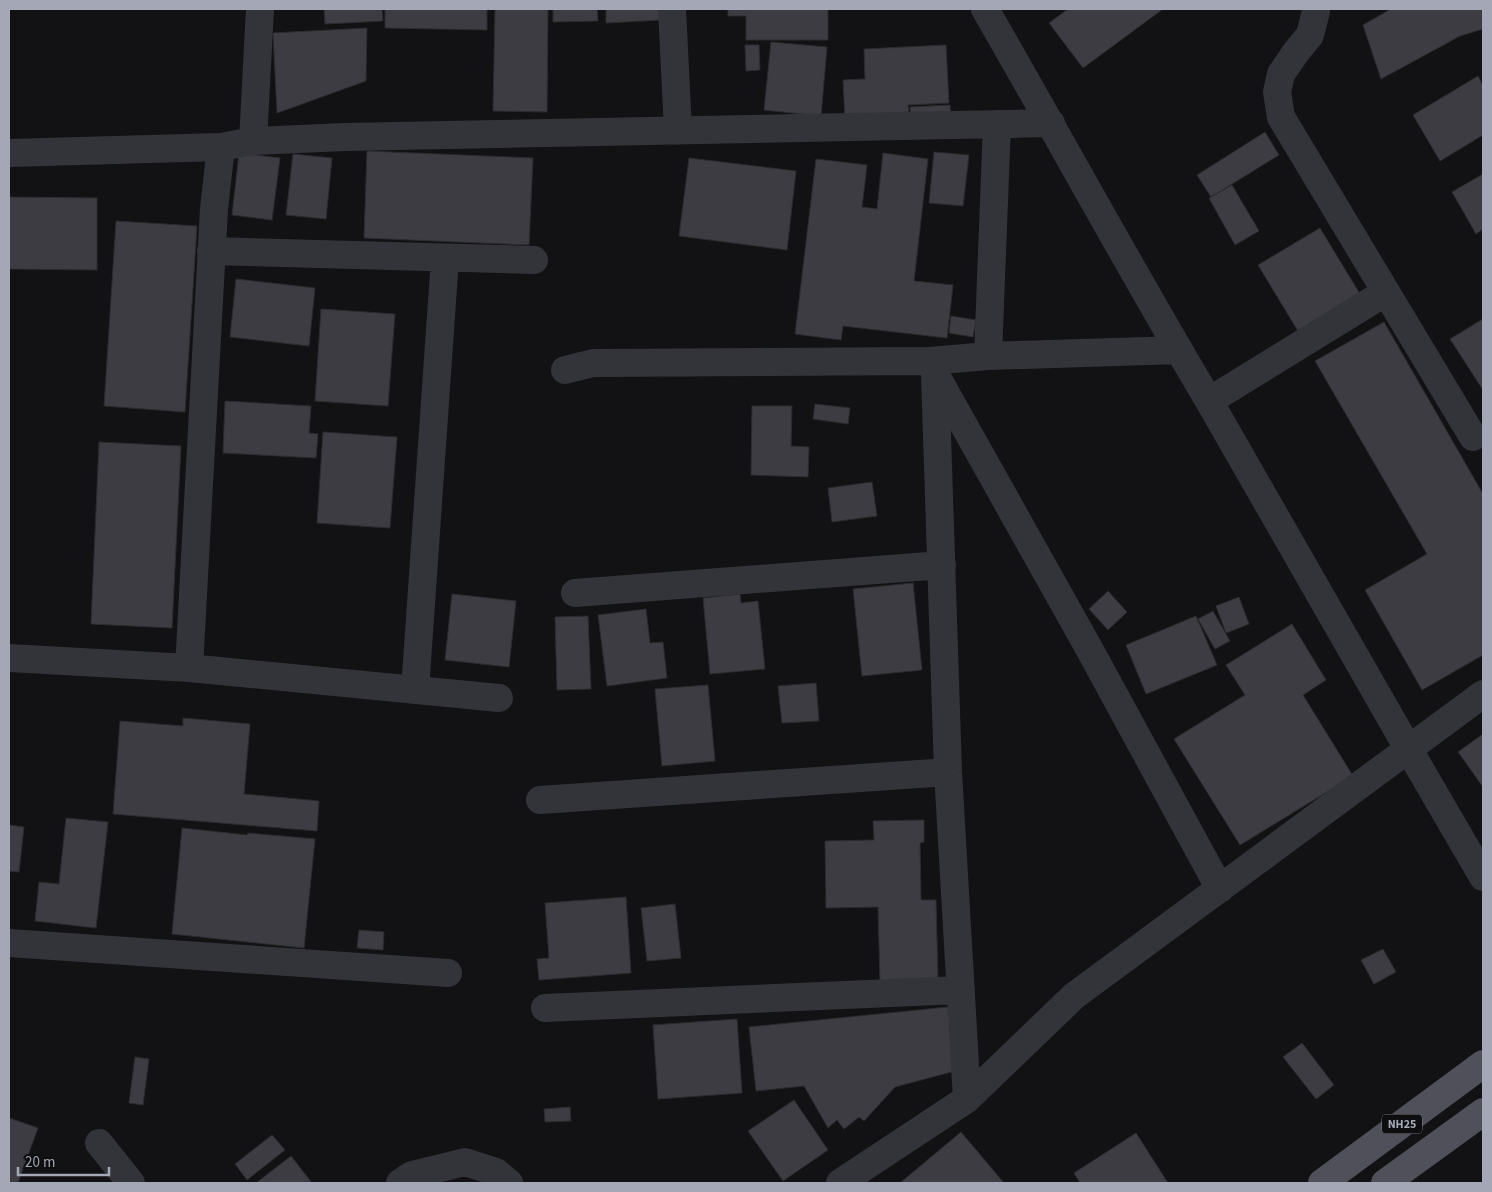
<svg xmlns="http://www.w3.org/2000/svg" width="1492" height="1192" font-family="'Source Sans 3',sans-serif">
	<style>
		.building { fill: #3c3c42; stroke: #2c2c30 }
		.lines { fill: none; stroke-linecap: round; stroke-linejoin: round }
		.street { stroke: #33343a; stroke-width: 28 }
		.primary { stroke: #4f5059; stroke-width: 28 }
		.labels { text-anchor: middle; stroke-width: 4; stroke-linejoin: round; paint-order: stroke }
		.shield { fill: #0e0d0f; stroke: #767984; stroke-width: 1 }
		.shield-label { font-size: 12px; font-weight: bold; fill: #a3a7b6 }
	</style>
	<rect width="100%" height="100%" fill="#121214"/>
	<path class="building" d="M324,9H382L383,21L325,24Z
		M385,9H487V30L385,28Z
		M487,9H548L547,112L493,111L495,9Z
		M553,9H597L598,21L553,22Z
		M606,9H660L661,20L606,23Z
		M728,9H828V40H746V16H728Z
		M1068,9H1163L1083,68L1049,23Z
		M1391,9H1483V29L1460,36L1381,79L1363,25Z
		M367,28L366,81L277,113L273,33Z
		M771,42L827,47L821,116L764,110Z
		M745,45H759L760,70L746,71Z
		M946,45L949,103L908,105L909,116L845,119L843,80L865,79L864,49Z
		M1478,76L1483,86V135L1440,161L1413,115Z
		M950,105L951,119L911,121L910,107Z
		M1265,132L1279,155L1211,197L1197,175Z
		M367,151L533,158L529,245L364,238Z
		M934,152L969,155L963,206L929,203Z
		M239,153L280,158L272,220L232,215Z
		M883,153L928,159L914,281L953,285L947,338L843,326L841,340L795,334L816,159L867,165L862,207L877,209Z
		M293,154L332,158L326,219L286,215Z
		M689,158L796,171L787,250L679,236Z
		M1483,174V229L1476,234L1452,192Z
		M1232,185L1259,231L1235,245L1209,198Z
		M9,197L97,198V270L9,269Z
		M116,221L197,226L185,412L104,406Z
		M1320,228L1363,299L1301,336L1258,265Z
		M236,279L315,288L309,346L230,337Z
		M321,309L395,314L388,406L315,401Z
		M951,316L976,320L973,337L949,333Z
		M1483,319V390L1450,339Z
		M1384,322L1483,494V655L1422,690L1365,590L1427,554L1315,361Z
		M225,401L311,406L309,433L318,434L316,458L223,453Z
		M815,404L850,408L848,424L813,419Z
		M752,406H792L791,446L809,447L808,477L751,475Z
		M323,432L397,437L390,528L317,523Z
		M99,442L181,446L172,628L91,624Z
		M872,482L877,516L832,522L828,488Z
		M913,583L922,670L862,676L853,589Z
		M1108,591L1127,612L1108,630L1089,609Z
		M452,594L516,601L509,667L445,660Z
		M740,594L741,603L758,601L765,669L710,674L703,598Z
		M1239,597L1249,624L1226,633L1216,606Z
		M646,609L650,643L663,642L667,678L607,686L598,615Z
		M1213,611L1230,641L1215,649L1198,619Z
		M588,616L591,689L557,690L555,617Z
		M1196,616L1217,665L1146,694L1126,645Z
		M1292,624L1326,680L1303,695L1353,776L1240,845L1174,739L1245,695L1226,665Z
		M816,683L819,721L782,723L778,686Z
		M708,685L715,761L662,766L655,689Z
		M183,718L250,724L244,794L319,801L317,831L113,814L120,721L183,726Z
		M1483,734V787L1458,752Z
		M66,818L108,822L96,928L35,921L39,882L59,884Z
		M924,820V842L920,843L921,900H936L938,982L880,983L878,907L826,908L825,841L874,840L873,821Z
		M9,825L24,827L19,872L9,871Z
		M182,828L247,835L248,833L315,839L304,948L172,934Z
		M626,897L631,973L539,980L537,959L549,958L545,903Z
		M675,904L681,958L647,961L641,908Z
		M359,930L384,932L383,950L357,948Z
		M1383,949L1396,972L1374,984L1361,960Z
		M948,1007L955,1071L895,1087L864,1121L859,1117L844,1129L837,1120L828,1128L804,1086L756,1091L749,1027Z
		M737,1019L742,1093L658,1099L653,1025Z
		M1302,1043L1334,1085L1316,1099L1283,1057Z
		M135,1057L149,1059L143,1105L129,1103Z
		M794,1100L828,1150L783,1181L748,1131Z
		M570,1107L571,1121L545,1122L544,1109Z
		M9,1118L38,1128L18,1183H9Z
		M961,1132L1004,1183H900Z
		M1136,1133L1168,1183H1080L1074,1173Z
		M272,1135L285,1150L247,1180L235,1164Z
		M291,1156L312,1183H256Z"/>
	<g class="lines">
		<path class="street" d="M672,9L678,130
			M985,9C1060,139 1132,272 1209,401L1409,750L1483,877
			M1316,9V11L1310,35L1296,52L1281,74L1277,92L1281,117L1473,437
			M253,141L260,9
			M9,153L221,147L253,141L345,137L1051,123
			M211,251L534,260
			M988,356L997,124
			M565,370L593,363L930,361L988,356L1179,350
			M935,374L948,772L967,1099
			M938,379L1091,652L1220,889
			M1209,401L1386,292
			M575,593L942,565
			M9,658L189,668L214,209L221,147
			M189,668L499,698
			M415,690L445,258
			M540,800L948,772
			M9,943L448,973
			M545,1008L961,990
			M99,1143L131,1183
			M400,1183L412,1175L465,1162L496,1172L509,1183
			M840,1183L967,1099L1074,996L1483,694"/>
		<path class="primary" d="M1322,1183L1483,1064
			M1385,1183L1483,1112"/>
	</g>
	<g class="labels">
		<rect class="shield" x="1382" y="1114.5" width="40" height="19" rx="4"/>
		<g class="shield-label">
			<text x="1402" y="1128">NH25</text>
		</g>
	</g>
	<rect width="1492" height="1192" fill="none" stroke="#a3a7b6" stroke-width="20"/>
	<path d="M18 1167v8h91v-8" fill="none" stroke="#a3a7b6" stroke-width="2.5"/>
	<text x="25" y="1167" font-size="15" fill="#a3a7b6" stroke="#0e0d0f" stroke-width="4" paint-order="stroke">20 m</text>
</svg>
